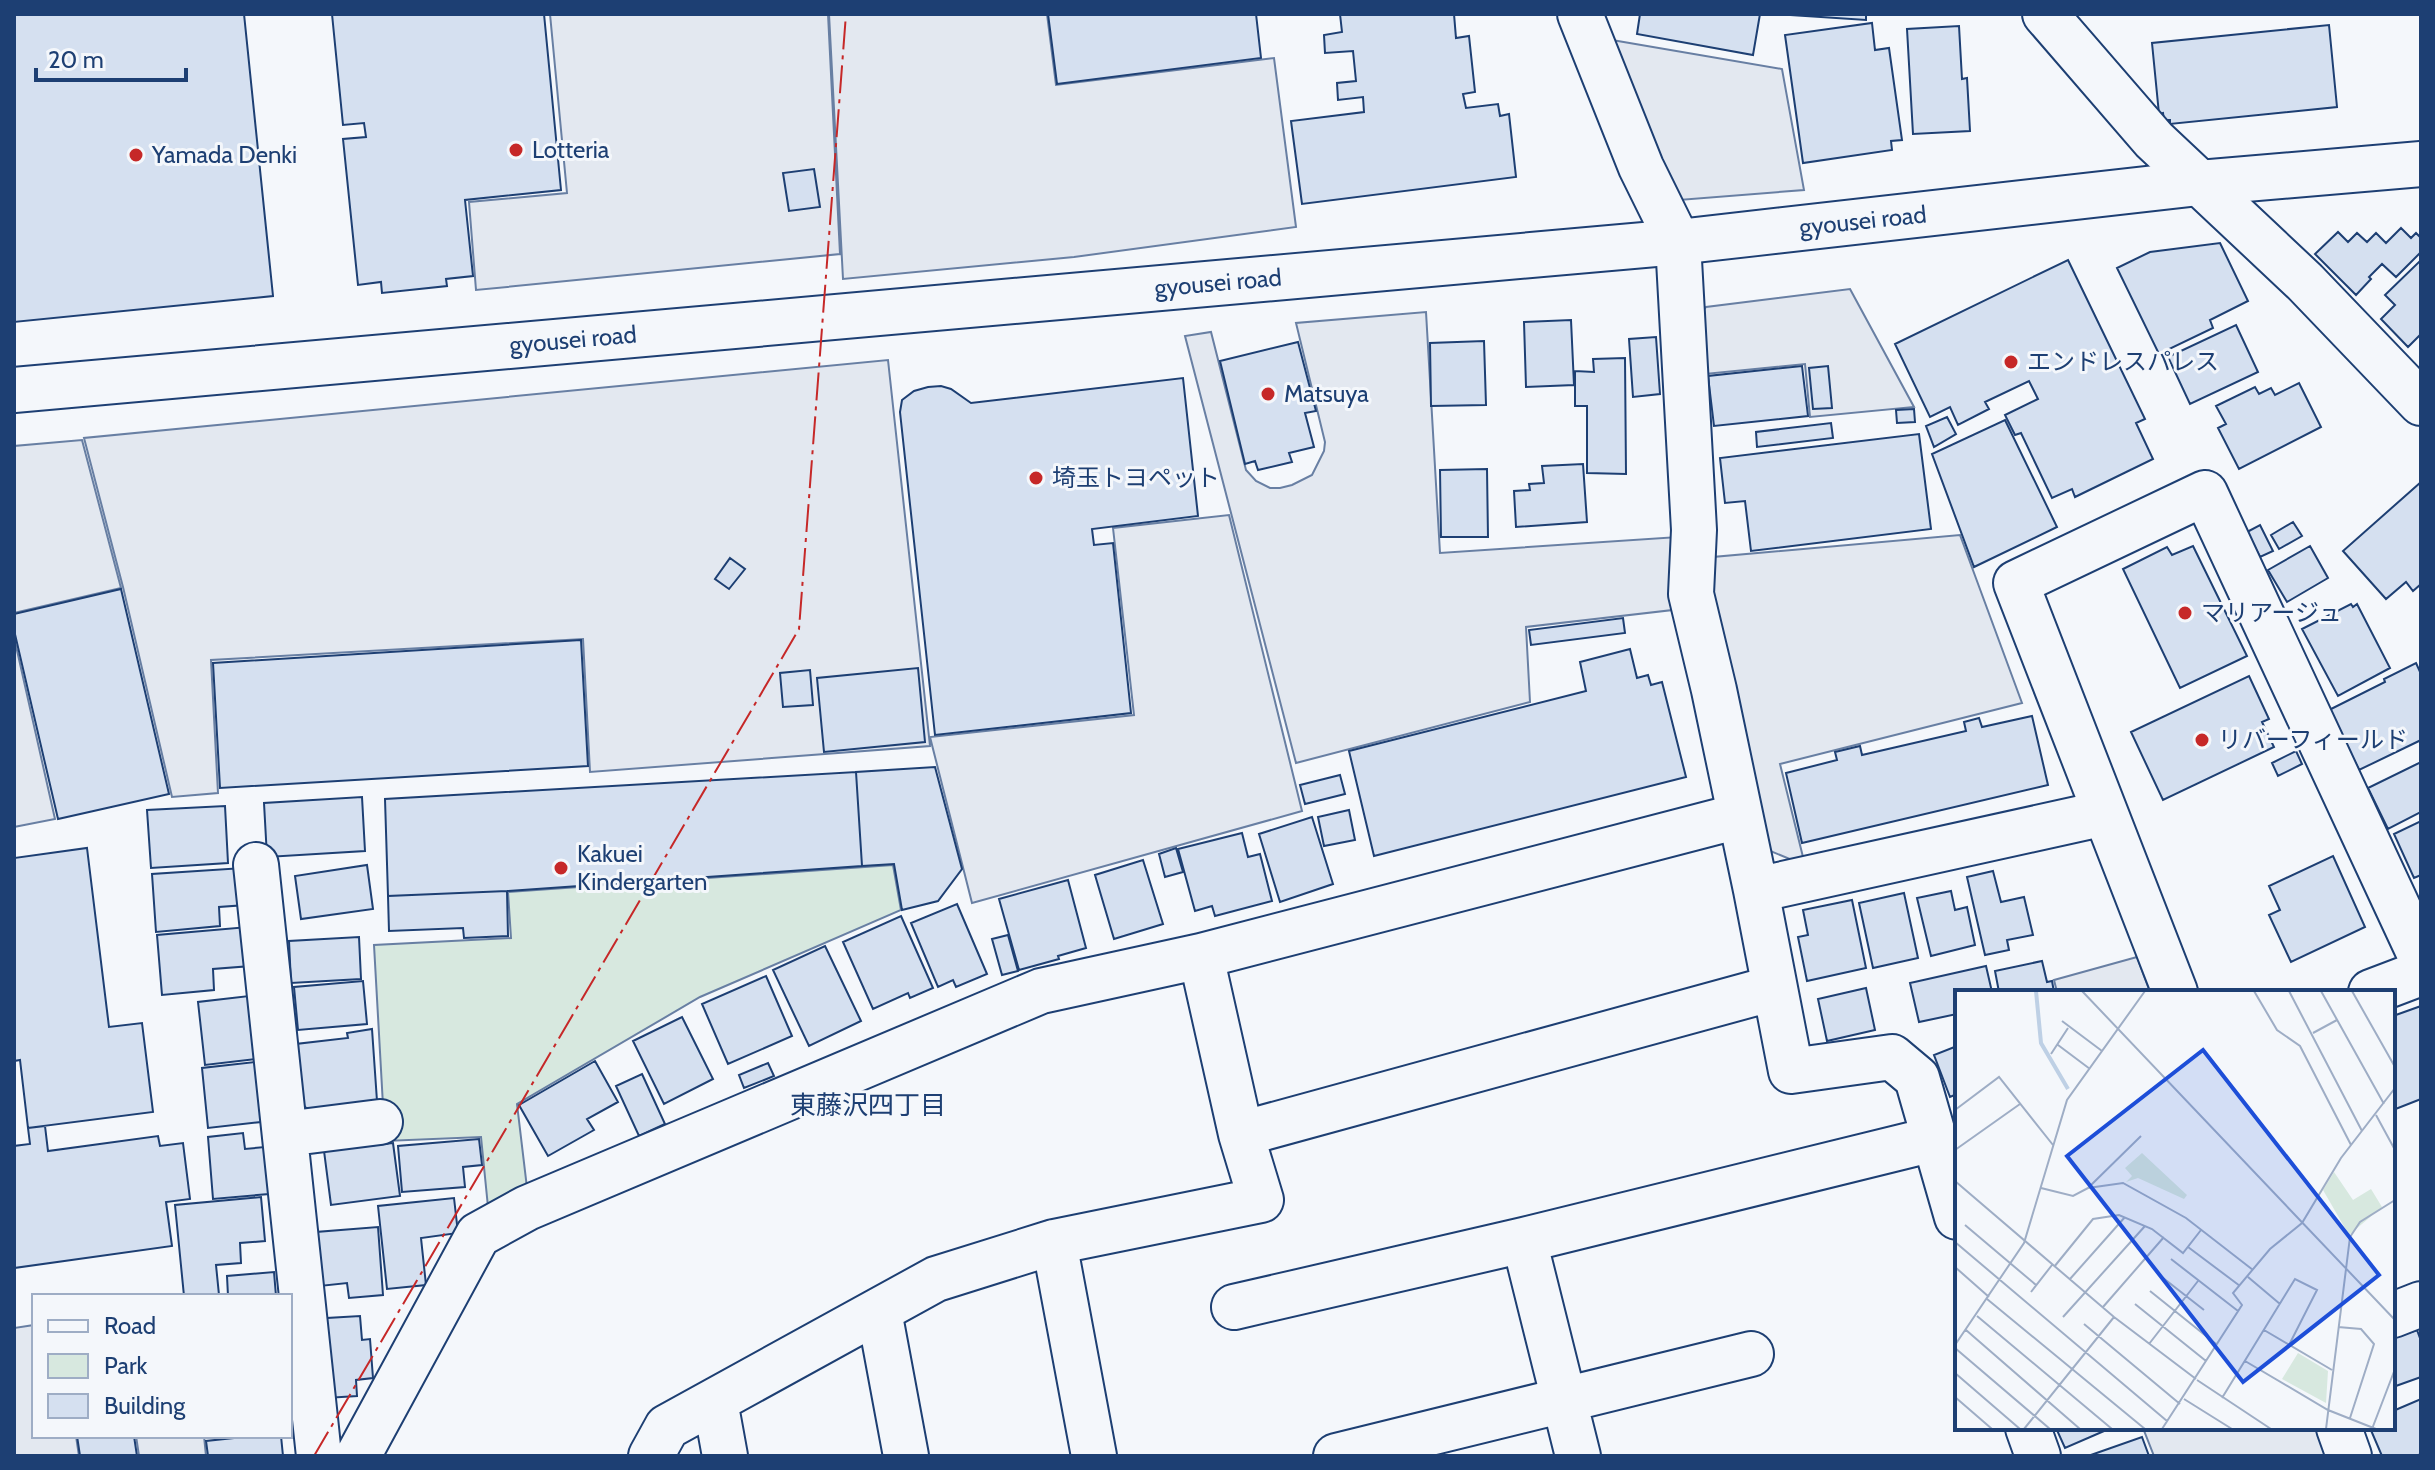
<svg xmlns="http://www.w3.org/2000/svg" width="2435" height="1470" font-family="Cabin,'Noto Sans JP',sans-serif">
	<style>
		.green { fill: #d7e8df; stroke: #687fa3; stroke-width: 2 }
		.parking { fill: #e3e8f0; stroke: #687fa3; stroke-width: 2 }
		.building { fill: #d5e0f0; stroke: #1d3f73; stroke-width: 2 }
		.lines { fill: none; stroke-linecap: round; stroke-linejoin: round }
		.street-casing { stroke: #1d3f73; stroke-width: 48 }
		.highway-casing { stroke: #1d3f73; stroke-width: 48 }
		.street { stroke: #f4f7fb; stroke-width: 44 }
		.highway { stroke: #f4f7fb; stroke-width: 44 }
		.power { stroke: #c62828; stroke-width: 2; stroke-dasharray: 28 6 4 6; stroke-linecap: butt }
		.poi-dot { fill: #c62828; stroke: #f4f7fb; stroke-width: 3 }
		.labels { text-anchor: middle; stroke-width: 6; stroke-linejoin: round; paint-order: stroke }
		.poi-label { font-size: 24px; fill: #1d3f73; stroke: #f4f7fb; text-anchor: start }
		.street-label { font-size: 24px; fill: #1d3f73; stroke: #f4f7fb }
		.neighbourhood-label { font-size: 26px; fill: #1d3f73; stroke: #f4f7fb }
		.inset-river { fill: none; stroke: #bed0e5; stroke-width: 4 }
		.inset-road { fill: none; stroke: #9eadc5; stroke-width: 2 }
		.view { fill: #1d4ed8; fill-opacity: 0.15; stroke: #1d4ed8; stroke-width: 4 }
		.inset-edge { fill: none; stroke: #1d3f73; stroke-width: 4 }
	</style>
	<rect width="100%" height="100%" fill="#f4f7fb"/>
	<path class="green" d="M893,865L901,910L700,997L517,1104L527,1188L488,1207L481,1137L385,1141L374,945L511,938L508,892Z"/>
	<path class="parking" d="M550,14H828L840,254L476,290L469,202L567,193Z
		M829,14H1047L1056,85L1274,58L1296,227L1074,257L843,279Z
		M1612,40L1782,69L1804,190L1679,200Z
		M1850,289L1914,407L1810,417L1805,364L1695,375L1694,320L1706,307Z
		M1426,312L1440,553L1678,537L1681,609L1526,627L1530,702L1296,763L1185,336L1211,332L1246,470L1256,481L1270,488H1280L1292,485L1312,475L1324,451L1325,442L1296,323Z
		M888,360L930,746L590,772L583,639L211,660L218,793L172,797L123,587L84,438Z
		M82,440L121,588L14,613V446Z
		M1229,515L1302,811L972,903L930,737L1134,715L1113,528Z
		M1960,535L2022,703L1780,764L1803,857L1792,860L1756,845L1714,626L1713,557Z
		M14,637L55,819L14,827Z
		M2137,957L2150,992H2057L2054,980Z
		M34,1325V1436H76L79,1456H14V1328Z
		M2143,1428H2317L2327,1456H2154Z
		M136,1436H204L206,1456H139Z"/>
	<path class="building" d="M14,14H244L273,296L14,322Z
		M332,14H544L561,190L465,200L473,276L446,279L447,286L382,293L381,282L358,285L343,139L366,137L364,123L343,125Z
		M1048,14H1256L1261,58L1057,84Z
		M1340,14H1454L1456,38L1469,36L1475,92L1463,94L1466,108L1498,104L1500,116L1509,114L1516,177L1302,204L1291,121L1364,112L1363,97L1338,100L1337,83L1356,81L1353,51L1325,53L1324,35L1342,32Z
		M1640,14H1760L1753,55L1637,34Z
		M1791,14H1866V20L1791,15Z
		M1872,23L1875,50L1889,48L1902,140L1891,141L1892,150L1803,163L1785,35Z
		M2329,25L2337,107L2170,124V120H2164L2163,113L2159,114L2152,43Z
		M1959,26L1962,79L1967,78L1970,131L1913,134L1907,29Z
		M814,169L820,207L789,211L783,173Z
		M2401,228L2411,238L2416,233L2421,238V252L2396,277L2382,264L2369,277L2371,279L2356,295L2315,254L2338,232L2348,242L2357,233L2367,242L2376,233L2386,243Z
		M2220,243L2248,301L2210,320L2213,328L2159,354L2117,268L2150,252Z
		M2068,260L2145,419L2136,423L2153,459L2075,497L2072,489L2052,498L2021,433L2015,435L2005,415L2038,399L2029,381L1985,402L1989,409L1958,425L1950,407L1930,417L1895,344Z
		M2421,260V334L2408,347L2381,319L2395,305L2385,295Z
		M1571,320L1574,385L1526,387L1524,322Z
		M2236,325L2258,372L2190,404L2168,357Z
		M1656,337L1660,394L1633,397L1629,339Z
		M1484,341L1486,405L1431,406L1430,343Z
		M1298,342L1316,411L1305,413L1314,447L1289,453L1292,462L1258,470L1255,461L1245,464L1220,361Z
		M1625,358L1626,474L1587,473V406H1575V371L1594,372L1593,359Z
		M1802,366L1808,416L1714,426L1708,376Z
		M1828,366L1832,408L1813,409L1809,368Z
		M1183,378L1198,516L1092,529L1094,545L1113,543L1131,713L935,735L900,412L902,400L914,391L928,387L941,386L951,389L971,403Z
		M2299,383L2321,427L2239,469L2218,428L2226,424L2216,406L2255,387L2259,394L2271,388L2275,395Z
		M1914,409L1915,422L1897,423L1896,410Z
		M1947,417L1956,434L1934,447L1926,426Z
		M2005,420L2057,527L1974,567L1932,454Z
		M1831,423L1833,438L1757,447L1756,432Z
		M1919,434L1931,529L1751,551L1745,501L1725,503L1720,458Z
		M1583,464L1587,522L1516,527L1514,491L1530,490L1529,484L1544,483L1542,466Z
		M1487,469L1488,537H1441L1440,470Z
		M2421,482V584L2413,591L2406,582L2386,599L2343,551Z
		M2293,522L2302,536L2279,549L2271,535Z
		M2260,525L2273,551L2260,557L2247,532Z
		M2193,546L2247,656L2180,688L2123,569L2167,547L2172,555Z
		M2310,546L2328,578L2287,602L2268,570Z
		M730,558L745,569L729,589L715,579Z
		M121,589L169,794L58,819L14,630V614Z
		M2351,604L2353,607L2357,604L2390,668L2338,696L2302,629Z
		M1623,618L1625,633L1531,645L1529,630Z
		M581,640L588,766L220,788L213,663Z
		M1630,649L1637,678L1648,675L1651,685L1662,682L1686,777L1374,856L1349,751L1586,691L1580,662Z
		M2416,663L2421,674V740L2359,770L2329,710L2385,682L2384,679Z
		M918,668L925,742L824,752L817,678Z
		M810,670L813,705L783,707L780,673Z
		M2249,676L2269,719L2262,722L2274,747L2163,800L2131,732Z
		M2032,716L2048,785L1802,843L1786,773L1837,760L1835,752L1860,746L1862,755L1966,731L1964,722L1979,718L1982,727Z
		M2296,751L2302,764L2278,776L2272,763Z
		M2421,762V812L2388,829L2368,788Z
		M935,767L962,869L938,901L902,910L894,864L862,866L856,772Z
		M856,772L862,866L507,891L388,896L385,799Z
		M1340,775L1345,794L1305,804L1300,785Z
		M362,797L365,851L267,857L264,803Z
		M225,806L228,863L151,868L147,810Z
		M1349,810L1355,840L1324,846L1318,817Z
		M1312,817L1333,884L1280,902L1259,834Z
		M2421,821V875L2414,878L2394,834Z
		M1242,833L1248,857L1260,854L1272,901L1215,916L1212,906L1195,911L1178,849Z
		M87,848L109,1027L142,1023L153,1112L28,1128L20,1060L14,1061V858Z
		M1176,848L1183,872L1165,877L1159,854Z
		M2333,856L2365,927L2291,962L2269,915L2280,910L2269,886Z
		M1143,860L1163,924L1114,939L1095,875Z
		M367,865L373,909L301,919L295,876Z
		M243,868L246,905L219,907L220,926L156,932L152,874Z
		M1993,871L2001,902L2024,897L2033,935L2007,940L2009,950L1985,955L1967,877Z
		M1068,880L1086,948L1058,956L1059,959L1019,970L999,899Z
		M507,891L508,936L464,938L463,928L389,931L388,896Z
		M1951,891L1955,910L1967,907L1975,945L1931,956L1917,898Z
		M1904,893L1918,958L1873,968L1859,903Z
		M1852,900L1866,968L1807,981L1798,937L1808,935L1803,910Z
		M957,904L987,974L956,987L953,980L938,987L911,923Z
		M901,916L933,988L910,998L908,993L873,1009L843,942Z
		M248,927L251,966L213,969L214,990L162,995L157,935Z
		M1008,935L1018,971L1002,975L992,939Z
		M359,937L361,979L291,983L289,941Z
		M825,946L861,1021L809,1046L773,970Z
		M2042,961L2047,982L2052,981L2054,992H1999L1995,971Z
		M1986,966L1992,992H1957V1014L1919,1022L1910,983Z
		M766,976L792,1036L728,1064L702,1004Z
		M363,981L367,1024L298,1030L294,987Z
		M1866,988L1875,1030L1827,1041L1818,999Z
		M249,996L257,1059L205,1065L198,1002Z
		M2421,1006V1099L2393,1110V1016Z
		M682,1017L713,1079L664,1104L633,1041Z
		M372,1029L377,1101L314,1115L303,1105L296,1044L348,1038L347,1033Z
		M1957,1046V1094L1950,1097L1934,1055Z
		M595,1061L618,1102L587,1119L594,1130L548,1156L519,1105Z
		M255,1062L261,1122L208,1128L202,1068Z
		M768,1063L774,1076L744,1088L739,1075Z
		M642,1074L665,1124L639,1136L616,1086Z
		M45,1126L48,1151L158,1136L160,1146L183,1143L190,1199L166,1202L172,1246L14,1268V1146L30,1144L28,1128Z
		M243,1133L245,1149L265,1147L269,1194L213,1199L208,1137Z
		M479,1139L482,1165L463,1167L465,1187L402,1192L398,1146Z
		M393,1143L400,1196L331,1205L324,1151Z
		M261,1197L265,1241L240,1243L241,1263L216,1265L219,1295L184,1296L175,1205Z
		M454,1198L458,1233L421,1238L426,1285L387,1289L378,1206Z
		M378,1227L383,1295L349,1298L347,1283L320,1286L316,1232Z
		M274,1272L276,1296H228L227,1276Z
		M360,1316L362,1340L370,1339L373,1378L356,1380L357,1396L326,1398L327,1318Z
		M2417,1330L2421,1341V1377L2393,1387V1338Z
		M2421,1399V1454L2416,1456H2382L2370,1428H2393V1411Z
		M2056,1428H2111L2065,1448Z
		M77,1436H134L137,1456H80Z
		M253,1436H281L283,1456H208L206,1441Z
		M2142,1437L2149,1456H2088Z"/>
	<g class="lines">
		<defs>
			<path id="street" d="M1580,14L1641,167L1678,242L1694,530L1691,594L1714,690L1756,890L1791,1071L1892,1057L1917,1078L1957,1217
				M2045,14L2154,140L2305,282L2421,403
				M256,865L319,1456
				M1756,890L2105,813
				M2175,992L2016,583L2205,493L2421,957
				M2371,992L2421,973
				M285,1134L380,1122
				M1241,1134L1774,988
				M1524,1240L1578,1456
				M1054,1242L1094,1456
				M1234,1307L1524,1240L1934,1139
				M879,1311L906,1456
				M2393,1315L2421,1304
				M715,1401L725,1456
				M2028,1428L2038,1456
				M2339,1428L2349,1456
				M358,1456L478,1235L527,1208L1041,991L1201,956L1739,816
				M651,1456L667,1427L936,1279L1054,1242L1261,1200L1241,1134L1201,956
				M1336,1456L1751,1354"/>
			<path id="highway" d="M14,390L1678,242L2199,183L2421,164"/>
		</defs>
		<use href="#street" class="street-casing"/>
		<use href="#highway" class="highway-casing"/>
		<use href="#street" class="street"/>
		<use href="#highway" class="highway"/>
		<path class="power" d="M314,1456L799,629L846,14"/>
	</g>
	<g class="poi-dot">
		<circle cx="516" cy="150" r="8"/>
		<circle cx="136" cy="155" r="8"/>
		<circle cx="2011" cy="362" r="8"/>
		<circle cx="1268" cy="394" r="8"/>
		<circle cx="1036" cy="478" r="8"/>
		<circle cx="2185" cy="613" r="8"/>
		<circle cx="2202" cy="740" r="8"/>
		<circle cx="561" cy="868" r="8"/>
	</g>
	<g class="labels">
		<g class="poi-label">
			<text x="532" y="158">Lotteria</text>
			<text x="152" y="163">Yamada Denki</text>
			<text x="2027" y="370">エンドレスパレス</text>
			<text x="1284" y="402">Matsuya</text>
			<text x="1052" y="486">埼玉トヨペット</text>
			<text x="2201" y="621">マリアージュ</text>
			<text x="2218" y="748">リバーフィールド</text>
			<text x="577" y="862">Kakuei<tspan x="577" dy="28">Kindergarten</tspan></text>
		</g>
		<g class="street-label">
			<text transform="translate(1863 221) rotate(-6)" y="8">gyousei road</text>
			<text transform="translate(1218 283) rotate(-5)" y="8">gyousei road</text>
			<text transform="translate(573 340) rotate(-5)" y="8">gyousei road</text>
		</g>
		<g class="neighbourhood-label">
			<text x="868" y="1114">東藤沢四丁目</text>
		</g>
	</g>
	<g transform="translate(1955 990)">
		<rect width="440" height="440" fill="#f4f7fb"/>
		<path d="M187,163L232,205L229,209L183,188L171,192L177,186L170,178ZM379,182L398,210L416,199L427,217L394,245L368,200ZM343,363L373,381L371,413L327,389Z" fill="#d7e8df"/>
		<path class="inset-river" d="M81,1L86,53L113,99"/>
		<path class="inset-road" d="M127,1L440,330M299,1L322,40L345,56L396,155M334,1L407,141M366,1L429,114M397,1L440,77M107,31L147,61M358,43L382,30M103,55L135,79M96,64L113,38M0,120L44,87L98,155M421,125L440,160M0,160L65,114M0,191L159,327L241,389M86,198L118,206L133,198L168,193L231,228L298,280M133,198L186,146M10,235L81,295M0,252L212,431M233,257L285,296M216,269L283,321M0,277L34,307M99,277L138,229L164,225L197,239L228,263L246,240M203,284L249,320M293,287L325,314M115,289L170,227M195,301L261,354M76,302L97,275M32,309L190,439M180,314L251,371M148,317L209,247M22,326L157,439M108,327L190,236M129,334L225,414M383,337L406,339L419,354L395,428M11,340L125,439M309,340L377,380M194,354L243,291M0,355L69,253L112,110L190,1M0,358L95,439M290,371L373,420L421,439M0,383L65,439M242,390L316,439M0,407L37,439M267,408L340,289L362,300L334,355M229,409L277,439M69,439L159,327M207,439L287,315L278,303L315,259L347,233L386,168L440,98M371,439L395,247L405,232L440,210M417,439L440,379"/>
		<path class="view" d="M248,60L424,285L288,392L112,166Z"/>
		<rect width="440" height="440" class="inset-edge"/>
	</g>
	<rect width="2435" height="1470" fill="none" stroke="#1d3f73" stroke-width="32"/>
	<rect x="32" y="1294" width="260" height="144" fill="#f4f7fb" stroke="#9eadc5" stroke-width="2"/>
	<rect x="48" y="1320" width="40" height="12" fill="#f4f7fb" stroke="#9eadc5" stroke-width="2"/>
	<text x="104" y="1334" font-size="24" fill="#1d3f73">Road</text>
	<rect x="48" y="1354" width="40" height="24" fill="#d7e8df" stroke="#9eadc5" stroke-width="2"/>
	<text x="104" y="1374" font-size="24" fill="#1d3f73">Park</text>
	<rect x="48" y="1394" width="40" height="24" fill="#d5e0f0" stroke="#9eadc5" stroke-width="2"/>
	<text x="104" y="1414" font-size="24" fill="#1d3f73">Building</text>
	<path d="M36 68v12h150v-12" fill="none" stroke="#1d3f73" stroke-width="4"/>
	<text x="48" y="68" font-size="24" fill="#1d3f73" stroke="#f4f7fb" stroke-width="6" paint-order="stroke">20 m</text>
</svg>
